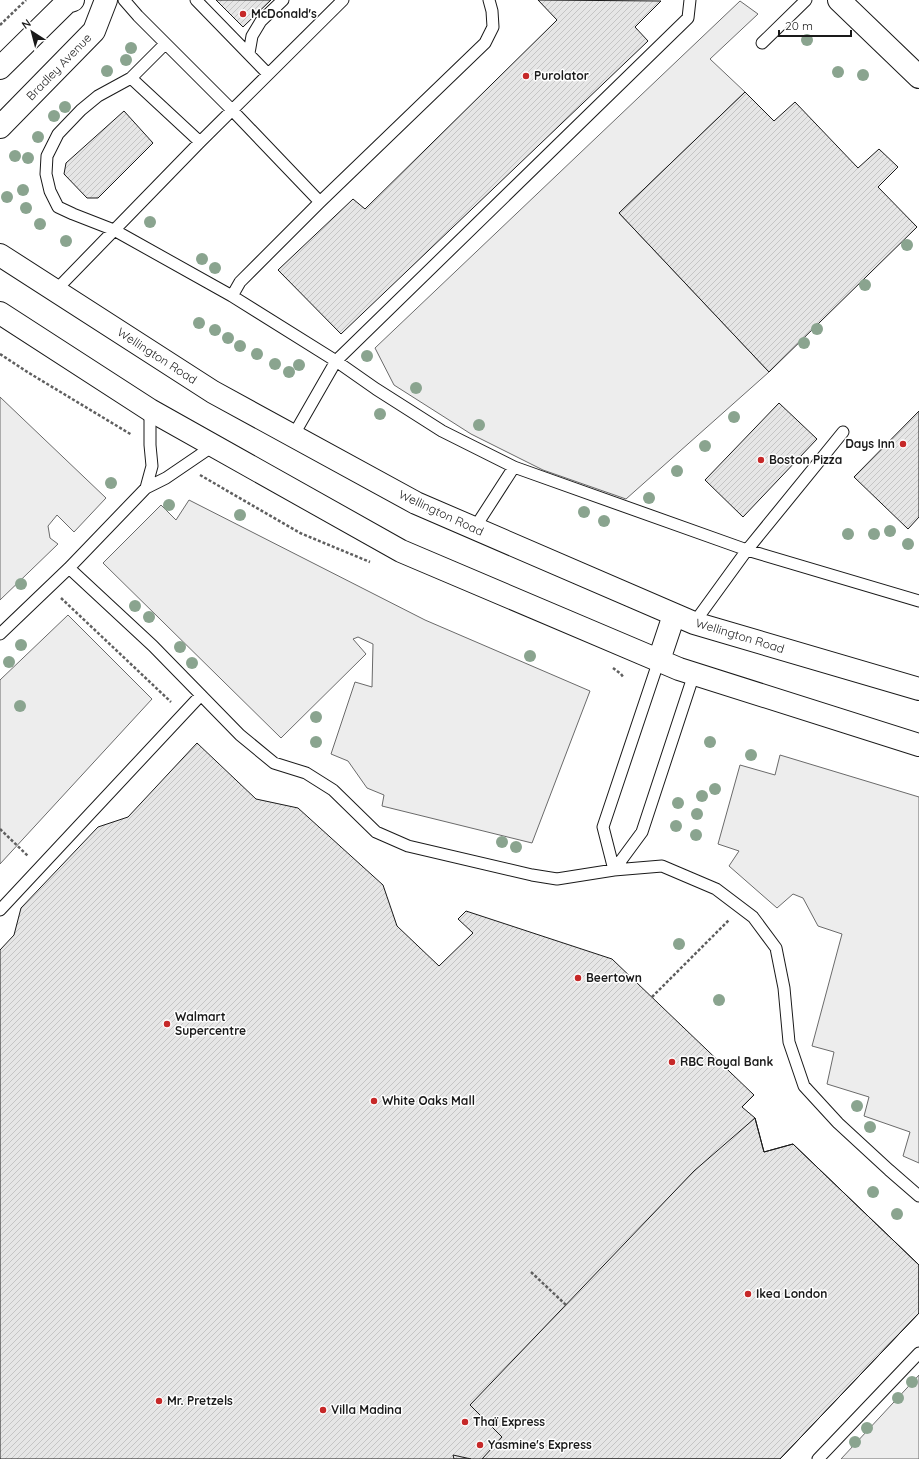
<svg xmlns="http://www.w3.org/2000/svg" width="919" height="1459" font-family="Quicksand,sans-serif">
	<style>
		.built { fill: #ededed; stroke: #6a6a6a }
		.building { fill: url(#building-hatch); stroke: #1a1a1a }
		.lines { fill: none; stroke-linecap: round; stroke-linejoin: round }
		.lane-casing { stroke: #1a1a1a; stroke-width: 13 }
		.street-casing { stroke: #1a1a1a; stroke-width: 24 }
		.secondary-casing { stroke: #1a1a1a; stroke-width: 24 }
		.path { stroke: #5f5f5f; stroke-width: 2.5; stroke-dasharray: 3 2; stroke-linecap: butt }
		.lane { stroke: #fff; stroke-width: 11 }
		.street { stroke: #fff; stroke-width: 22 }
		.secondary { stroke: #fff; stroke-width: 22 }
		.tree { fill: #8aa48f }
		.poi-dot { fill: #c62828; stroke: #fff; stroke-width: 1.5 }
		.labels { text-anchor: middle; stroke-width: 3; stroke-linejoin: round; paint-order: stroke }
		.poi-label { font-size: 12px; font-weight: bold; fill: #1a1a1a; stroke: #fff; text-anchor: start }
		.street-label { font-size: 12px; fill: #1a1a1a; stroke: #fff }
	</style>
	<defs>
		<pattern id="building-hatch" width="6" height="6" patternUnits="userSpaceOnUse"><rect width="6" height="6" fill="#e6e6e6"/><path d="M-1 1l2-2M0 6l6-6M5 7l2-2" fill="none" stroke="#c5c5c5"/></pattern>
	</defs>
	<rect width="100%" height="100%" fill="#fff"/>
	<path class="built" d="M740,1L758,14L710,59L745,92L619,213L769,372L626,499L543,470L471,434L394,385L375,348Z
		M0,397L106,498L74,532L57,515L48,526L50,538L58,544L0,600Z
		M189,500L425,620L590,691L532,843L382,806L384,795L367,788L348,761L331,754L355,682L372,687L373,644L358,637L353,639L366,654L281,738L103,563L161,505L176,520Z
		M68,615L152,699L0,864V680Z
		M780,755L919,797V1163L903,1156L910,1132L864,1116L869,1097L827,1084L834,1052L812,1046L842,934L818,926L803,898L793,894L777,908L729,866L739,851L718,844L740,765L775,775Z
		M919,1375V1459H841Z"/>
	<path class="building" d="M216,0H271L243,27Z
		M538,0L661,1L635,27L648,41L341,334L278,270L353,199L365,209L557,20Z
		M745,92L774,121L795,102L858,168L879,149L898,167L878,187L917,227L769,372L619,213Z
		M124,111L153,143L98,198H87L64,174L66,163Z
		M779,403L817,439L743,517L705,480Z
		M919,411V517L908,529L854,477Z
		M197,743L256,799L298,808L383,885L397,926L439,966L473,933L458,919L466,911L612,959L754,1095L742,1107L755,1118L764,1152L793,1144L919,1265V1313L780,1459H0V950L14,935L21,908L98,827L128,817Z
		M755,1118L764,1152L793,1144L919,1265V1313L780,1459H482L502,1437L470,1405L694,1171Z
		M453,1455L471,1459H454Z"/>
	<g class="lines">
		<defs>
			<path id="lane" d="M124,0L138,16L232,110L320,202
				M196,0L268,74
				M489,0L492,11L493,27L485,43L320,202L240,282L232,296L336,361L376,389L442,431L514,467L747,550L919,601
				M762,43L806,0
				M165,44L131,78L98,96L81,110L58,134L47,156L46,174L50,191L58,207L73,214L114,230L232,296
				M249,53L252,36L261,21L283,0
				M131,78L200,142
				M55,291L200,142L343,0
				M293,436L336,361L688,18L690,0
				M146,488L152,466L150,445V410
				M474,529L514,467
				M69,568L153,646L240,735L274,763L306,773L333,790L376,832L408,846L532,875L557,879L614,870L662,866L716,889L753,917L776,948L784,988L789,1042L804,1086L838,1123L889,1170L919,1196
				M694,623L747,550L843,432
				M0,634L69,568L146,488L166,478L213,446
				M614,870L603,827L659,660
				M614,870L642,832L694,674
				M0,910L201,695
				M818,1459L919,1353"/>
			<path id="street" d="M839,0L919,77"/>
			<path id="secondary" d="M0,68L67,2L73,0
				M0,127L94,31L106,0
				M0,255L213,392L416,503L694,623L919,689
				M0,313L150,410L401,551L679,669L919,745
				M659,660L674,615"/>
		</defs>
		<use href="#lane" class="lane-casing"/>
		<use href="#street" class="street-casing"/>
		<use href="#secondary" class="secondary-casing"/>
		<path class="path" d="M0,25L26,0
			M0,354L29,373L132,435
			M200,475L300,533L370,562
			M61,598L171,702
			M613,668L621,674L624,678
			M0,829L28,856
			M652,997L729,920
			M531,1272L566,1305"/>
		<use href="#lane" class="lane"/>
		<use href="#street" class="street"/>
		<use href="#secondary" class="secondary"/>
	</g>
	<g class="tree">
		<circle cx="807" cy="40" r="6"/>
		<circle cx="131" cy="48" r="6"/>
		<circle cx="126" cy="60" r="6"/>
		<circle cx="107" cy="71" r="6"/>
		<circle cx="838" cy="72" r="6"/>
		<circle cx="863" cy="75" r="6"/>
		<circle cx="65" cy="107" r="6"/>
		<circle cx="54" cy="116" r="6"/>
		<circle cx="38" cy="137" r="6"/>
		<circle cx="15" cy="156" r="6"/>
		<circle cx="28" cy="158" r="6"/>
		<circle cx="23" cy="190" r="6"/>
		<circle cx="7" cy="197" r="6"/>
		<circle cx="26" cy="208" r="6"/>
		<circle cx="150" cy="222" r="6"/>
		<circle cx="40" cy="224" r="6"/>
		<circle cx="66" cy="241" r="6"/>
		<circle cx="907" cy="245" r="6"/>
		<circle cx="202" cy="259" r="6"/>
		<circle cx="215" cy="268" r="6"/>
		<circle cx="865" cy="285" r="6"/>
		<circle cx="199" cy="323" r="6"/>
		<circle cx="817" cy="329" r="6"/>
		<circle cx="215" cy="330" r="6"/>
		<circle cx="228" cy="338" r="6"/>
		<circle cx="804" cy="343" r="6"/>
		<circle cx="240" cy="346" r="6"/>
		<circle cx="257" cy="354" r="6"/>
		<circle cx="367" cy="356" r="6"/>
		<circle cx="275" cy="364" r="6"/>
		<circle cx="299" cy="365" r="6"/>
		<circle cx="289" cy="372" r="6"/>
		<circle cx="416" cy="388" r="6"/>
		<circle cx="380" cy="414" r="6"/>
		<circle cx="734" cy="417" r="6"/>
		<circle cx="479" cy="425" r="6"/>
		<circle cx="705" cy="446" r="6"/>
		<circle cx="677" cy="471" r="6"/>
		<circle cx="111" cy="483" r="6"/>
		<circle cx="649" cy="498" r="6"/>
		<circle cx="169" cy="505" r="6"/>
		<circle cx="584" cy="512" r="6"/>
		<circle cx="240" cy="515" r="6"/>
		<circle cx="604" cy="521" r="6"/>
		<circle cx="890" cy="531" r="6"/>
		<circle cx="848" cy="534" r="6"/>
		<circle cx="874" cy="534" r="6"/>
		<circle cx="908" cy="544" r="6"/>
		<circle cx="21" cy="584" r="6"/>
		<circle cx="135" cy="606" r="6"/>
		<circle cx="149" cy="617" r="6"/>
		<circle cx="21" cy="645" r="6"/>
		<circle cx="180" cy="647" r="6"/>
		<circle cx="530" cy="656" r="6"/>
		<circle cx="9" cy="662" r="6"/>
		<circle cx="192" cy="663" r="6"/>
		<circle cx="20" cy="706" r="6"/>
		<circle cx="316" cy="717" r="6"/>
		<circle cx="316" cy="742" r="6"/>
		<circle cx="710" cy="742" r="6"/>
		<circle cx="751" cy="755" r="6"/>
		<circle cx="715" cy="789" r="6"/>
		<circle cx="702" cy="796" r="6"/>
		<circle cx="678" cy="803" r="6"/>
		<circle cx="697" cy="814" r="6"/>
		<circle cx="676" cy="826" r="6"/>
		<circle cx="696" cy="835" r="6"/>
		<circle cx="502" cy="842" r="6"/>
		<circle cx="516" cy="847" r="6"/>
		<circle cx="679" cy="944" r="6"/>
		<circle cx="719" cy="1000" r="6"/>
		<circle cx="857" cy="1106" r="6"/>
		<circle cx="870" cy="1127" r="6"/>
		<circle cx="873" cy="1192" r="6"/>
		<circle cx="897" cy="1214" r="6"/>
		<circle cx="912" cy="1382" r="6"/>
		<circle cx="898" cy="1398" r="6"/>
		<circle cx="867" cy="1428" r="6"/>
		<circle cx="855" cy="1442" r="6"/>
	</g>
	<g class="poi-dot">
		<circle cx="243" cy="14" r="4"/>
		<circle cx="526" cy="76" r="4"/>
		<circle cx="903" cy="444" r="4"/>
		<circle cx="761" cy="460" r="4"/>
		<circle cx="578" cy="978" r="4"/>
		<circle cx="167" cy="1024" r="4"/>
		<circle cx="672" cy="1062" r="4"/>
		<circle cx="374" cy="1101" r="4"/>
		<circle cx="748" cy="1294" r="4"/>
		<circle cx="159" cy="1401" r="4"/>
		<circle cx="323" cy="1410" r="4"/>
		<circle cx="465" cy="1422" r="4"/>
		<circle cx="480" cy="1445" r="4"/>
	</g>
	<g class="labels">
		<g class="poi-label">
			<text x="251" y="18">McDonald's</text>
			<text x="534" y="80">Purolator</text>
			<text x="895" y="448" text-anchor="end">Days Inn</text>
			<text x="769" y="464">Boston Pizza</text>
			<text x="586" y="982">Beertown</text>
			<text x="175" y="1021">Walmart<tspan x="175" dy="14">Supercentre</tspan></text>
			<text x="680" y="1066">RBC Royal Bank</text>
			<text x="382" y="1105">White Oaks Mall</text>
			<text x="756" y="1298">Ikea London</text>
			<text x="167" y="1405">Mr. Pretzels</text>
			<text x="331" y="1414">Villa Madina</text>
			<text x="473" y="1426">Thaï Express</text>
			<text x="488" y="1449">Yasmine's Express</text>
		</g>
		<g class="street-label">
			<text transform="translate(59 67) rotate(-46)" y="4">Bradley Avenue</text>
			<text transform="translate(157 356) rotate(33)" y="4">Wellington Road</text>
			<text transform="translate(441 513) rotate(25)" y="4">Wellington Road</text>
			<text transform="translate(740 636) rotate(17)" y="4">Wellington Road</text>
		</g>
	</g>
	<g transform="translate(32 32) rotate(324)" stroke="#ffffff" stroke-width="3" paint-order="stroke">
	<path d="M0-3L7 15L0 10L-7 15Z" fill="#1a1a1a"/>
	<text y="-6" font-size="11" font-weight="bold" text-anchor="middle" fill="#1a1a1a">N</text>
	</g>
	<path d="M779 30v6h72v-6" fill="none" stroke="#1a1a1a" stroke-width="2"/>
	<text x="785" y="30" font-size="12" fill="#1a1a1a" stroke="#ffffff" stroke-width="3" paint-order="stroke">20 m</text>
</svg>
